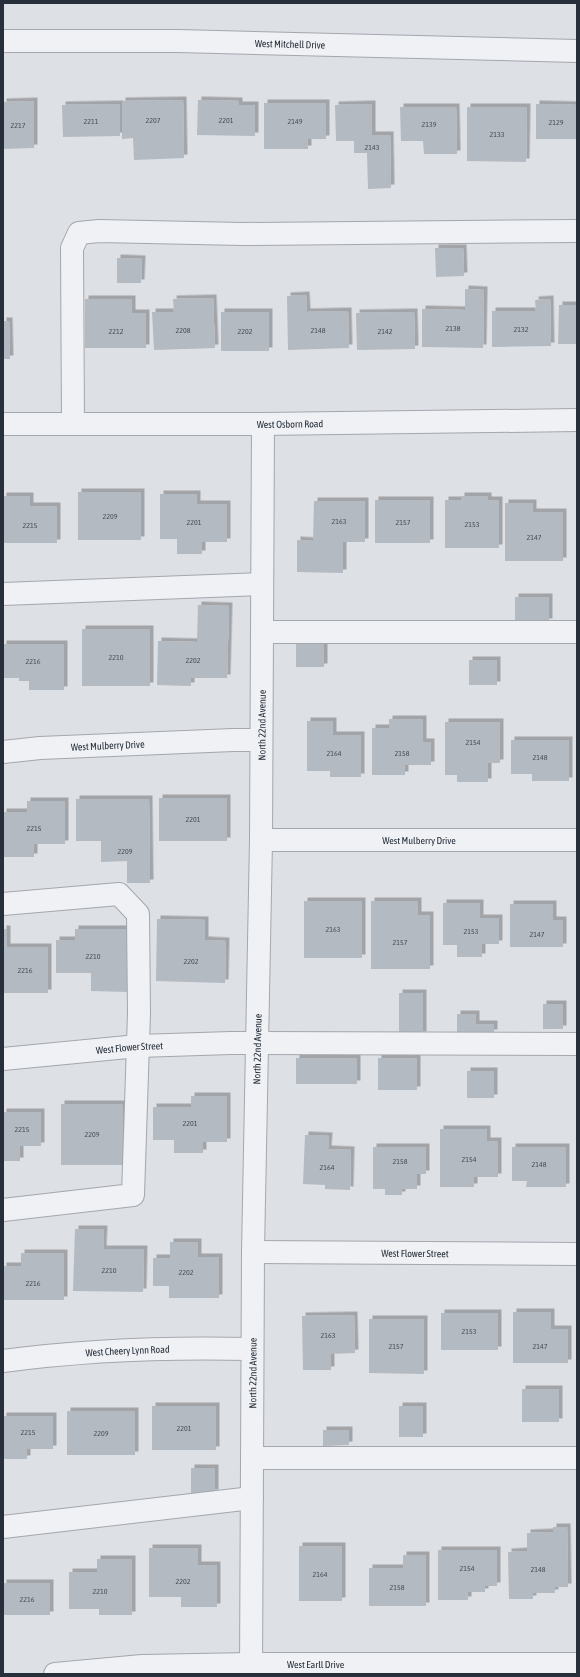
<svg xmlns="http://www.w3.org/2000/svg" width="580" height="1677" font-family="'Asap Condensed',sans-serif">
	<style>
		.building { fill: #b4bac2; filter: url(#shadow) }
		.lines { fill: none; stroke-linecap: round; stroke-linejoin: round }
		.minor-casing { stroke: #a3a7ae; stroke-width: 24 }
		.minor { stroke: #eff1f4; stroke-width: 22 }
		.labels { text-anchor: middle; stroke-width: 3; stroke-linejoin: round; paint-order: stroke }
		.number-label { font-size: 8px; fill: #4a525c }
		.street-label { font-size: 10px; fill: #272f3a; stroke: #eceff3 }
	</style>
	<defs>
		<filter id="shadow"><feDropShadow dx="3.5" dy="-3.5" stdDeviation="0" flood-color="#0004"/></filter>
	</defs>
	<rect width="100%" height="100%" fill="#dde0e5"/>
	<path class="building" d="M183,100L184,158L134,160L133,138L122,139V101Z
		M198,100L239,101V105H255V136L197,135Z
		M34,101V148L3,149V102Z
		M264,103H326V139H308V149H264Z
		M120,104V136L63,137L62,105Z
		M372,104V135H390L391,188L368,189L367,153H354V141H336L335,105Z
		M536,104L577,105V139H536Z
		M400,107H456L457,154H424L423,141H401Z
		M467,107H527L526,162L467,161Z
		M435,248H463L464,276L436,277Z
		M117,258L142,259L141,283H117Z
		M465,289L484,290L483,348L422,347V309L465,310Z
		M306,295L307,312L348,311L349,348L288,350L287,296Z
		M213,298L215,348L154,350L152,312H174L173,299Z
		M85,299H132V313H146V348H85Z
		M550,299L551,346L492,347V311H536L535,300Z
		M559,305H577V344H558Z
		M221,312H269V351H221Z
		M414,312L415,349L357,350L356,313Z
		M3,321H9L10,359H3Z
		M78,492H141V540H78Z
		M160,494H197V504H227V542H202V554H177V539H160Z
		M3,496H30V506H57V543H3Z
		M461,496H488V500H499V548H445V500H461Z
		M375,500H430V543H375Z
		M314,501H365V542H343V573L297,572V540L313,541Z
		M505,503H533V512H563V561H505Z
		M515,597H549V622H515Z
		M198,605L229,606L227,678H191V686L157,685L158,641L197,642Z
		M82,629H150V686H82Z
		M296,641H324V667H296Z
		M3,644H64V690H29V681H19V678H3Z
		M469,660H497V685H469Z
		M389,719H423V742H431V765H405V775H372V728H389Z
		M307,721H333V735H361V777H330V771H307Z
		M445,722H500V763H488V782H457V775H445Z
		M511,740H569V781H532V774H511Z
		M159,798H227V841H159Z
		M76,799H149L150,883H127V861L101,862V841H76Z
		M27,801H65V844H34V857H3V812H27Z
		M304,901H362V958H304Z
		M371,901H418V915H430V969H371Z
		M443,903H480V918H499V944H482V957H457V945H443Z
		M510,904H553V920H563V947H510Z
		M157,919L205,920V940L226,941L225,983L156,981Z
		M3,929H7V947H48V993H3Z
		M75,929H129V992L91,991V973H56V940H75Z
		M399,993H423V1035H399Z
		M543,1004H563V1029H543Z
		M457,1014H476V1024H494V1033H457Z
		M296,1058H357V1084H296Z
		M378,1058H417V1090H378Z
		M467,1071H494V1098H467Z
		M191,1096H227V1142H203V1153H174V1140H153V1107H191Z
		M61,1104H123V1165H61Z
		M3,1112H41V1146H20V1161H3Z
		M440,1129H487V1141H498V1177H474V1187H440Z
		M305,1135L329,1136L328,1149L351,1150L350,1190L325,1189V1185L303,1184Z
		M373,1147H426V1174H417V1189H402V1195H385V1189H373Z
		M512,1147H566V1187H526L527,1181H512Z
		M75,1229H104L103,1249H144L143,1292L73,1291Z
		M170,1242H198V1257H219V1298H169V1286H153V1258H170Z
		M21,1253H64V1300H3V1266H21Z
		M513,1312H551V1329H568V1363H513Z
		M441,1313H498V1350H441Z
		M354,1315L355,1353L331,1354V1370H303L302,1316Z
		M369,1319H424V1374L369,1373Z
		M522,1389H559V1422H522Z
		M152,1406H216V1450H152Z
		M399,1406H423V1437H399Z
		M67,1411H135V1455H67Z
		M3,1416H53V1449H27V1459H3Z
		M323,1430H349V1445L323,1446Z
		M191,1468H215V1493H191Z
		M553,1527H567L568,1587H555V1593H533V1599H509L508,1552L527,1551V1533L553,1532Z
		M299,1546H342V1601H299Z
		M149,1548H198V1565H217V1607H181V1597H149Z
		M438,1550H497V1586H485V1592H468V1600H438Z
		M403,1555H426V1606H369V1568H403Z
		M97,1559H132V1615H99V1609H69V1572H97Z
		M3,1583H50V1615H3Z"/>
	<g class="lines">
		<defs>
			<g id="minor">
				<path id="s1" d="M3,41H178L577,51"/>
				<path id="s2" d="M3,424H263L577,420"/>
				<path d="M73,424L72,248L79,233L99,231L242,234L577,231"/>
				<path d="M3,594L262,584"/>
				<path d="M262,632H577"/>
				<path id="s3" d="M3,752L40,748L233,740H261"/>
				<path id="s4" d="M261,840H577"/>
				<path d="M3,904L119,894L138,914L139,1013L133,1195L3,1210"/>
				<path id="s5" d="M3,1059L138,1046L231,1043L577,1044"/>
				<path id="s6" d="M253,1252L577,1254"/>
				<path id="s7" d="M3,1361C85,1350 170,1347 252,1349"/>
				<path d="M252,1458H577"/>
				<path d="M3,1527L252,1498"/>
				<path id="s8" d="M55,1674L142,1666L251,1664H577"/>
				<path id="s9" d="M251,1674L253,1252L261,840L263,424"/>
			</g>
		</defs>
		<use href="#minor" class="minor-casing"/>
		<use href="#minor" class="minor"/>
	</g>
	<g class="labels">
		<g class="number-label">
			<text x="153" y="123">2207</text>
			<text x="226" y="123">2201</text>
			<text x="91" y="124">2211</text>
			<text x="295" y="124">2149</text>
			<text x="556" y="125">2129</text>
			<text x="429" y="127">2139</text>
			<text x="18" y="128">2217</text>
			<text x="497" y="137">2133</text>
			<text x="372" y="150">2143</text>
			<text x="453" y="331">2138</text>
			<text x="521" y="332">2132</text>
			<text x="183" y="333">2208</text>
			<text x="318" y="333">2148</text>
			<text x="116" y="334">2212</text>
			<text x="245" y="334">2202</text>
			<text x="385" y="334">2142</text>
			<text x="110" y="519">2209</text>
			<text x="339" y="524">2163</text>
			<text x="194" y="525">2201</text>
			<text x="403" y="525">2157</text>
			<text x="472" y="527">2153</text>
			<text x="30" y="528">2215</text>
			<text x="534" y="540">2147</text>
			<text x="116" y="660">2210</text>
			<text x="193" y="663">2202</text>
			<text x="33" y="664">2216</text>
			<text x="473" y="745">2154</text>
			<text x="334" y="756">2164</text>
			<text x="402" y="756">2158</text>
			<text x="540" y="760">2148</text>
			<text x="193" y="822">2201</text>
			<text x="34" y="831">2215</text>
			<text x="125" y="854">2209</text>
			<text x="333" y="932">2163</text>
			<text x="471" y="934">2153</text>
			<text x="537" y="937">2147</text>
			<text x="400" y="945">2157</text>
			<text x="93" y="959">2210</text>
			<text x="191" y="964">2202</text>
			<text x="25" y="973">2216</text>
			<text x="190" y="1126">2201</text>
			<text x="22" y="1132">2215</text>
			<text x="92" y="1137">2209</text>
			<text x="469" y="1162">2154</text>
			<text x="400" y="1164">2158</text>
			<text x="539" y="1167">2148</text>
			<text x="327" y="1170">2164</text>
			<text x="109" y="1273">2210</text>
			<text x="186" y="1275">2202</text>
			<text x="33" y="1286">2216</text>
			<text x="469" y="1334">2153</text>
			<text x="328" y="1338">2163</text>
			<text x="396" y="1349">2157</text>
			<text x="540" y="1349">2147</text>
			<text x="184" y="1431">2201</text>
			<text x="28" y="1435">2215</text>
			<text x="101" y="1436">2209</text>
			<text x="467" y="1571">2154</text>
			<text x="538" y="1572">2148</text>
			<text x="320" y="1577">2164</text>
			<text x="183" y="1584">2202</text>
			<text x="397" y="1590">2158</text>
			<text x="100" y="1594">2210</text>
			<text x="27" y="1602">2216</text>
		</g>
		<g class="street-label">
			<text dy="4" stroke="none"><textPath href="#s1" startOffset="287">West Mitchell Drive</textPath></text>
			<text dy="4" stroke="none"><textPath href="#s2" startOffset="287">West Osborn Road</textPath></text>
			<text dy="4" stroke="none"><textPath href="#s9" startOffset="949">North 22nd Avenue</textPath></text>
			<text dy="4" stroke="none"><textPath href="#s3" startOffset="105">West Mulberry Drive</textPath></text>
			<text dy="4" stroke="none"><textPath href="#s4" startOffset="158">West Mulberry Drive</textPath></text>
			<text dy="4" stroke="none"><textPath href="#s5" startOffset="127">West Flower Street</textPath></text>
			<text dy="4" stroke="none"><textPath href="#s9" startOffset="625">North 22nd Avenue</textPath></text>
			<text dy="4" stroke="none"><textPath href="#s6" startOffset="162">West Flower Street</textPath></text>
			<text dy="4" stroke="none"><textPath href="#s7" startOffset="125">West Cheery Lynn Road</textPath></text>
			<text dy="4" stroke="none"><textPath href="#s9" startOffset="301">North 22nd Avenue</textPath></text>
			<text dy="4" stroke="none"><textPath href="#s8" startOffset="261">West Earll Drive</textPath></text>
		</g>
	</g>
	<rect width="580" height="1677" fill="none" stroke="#272f3a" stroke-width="8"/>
</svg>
